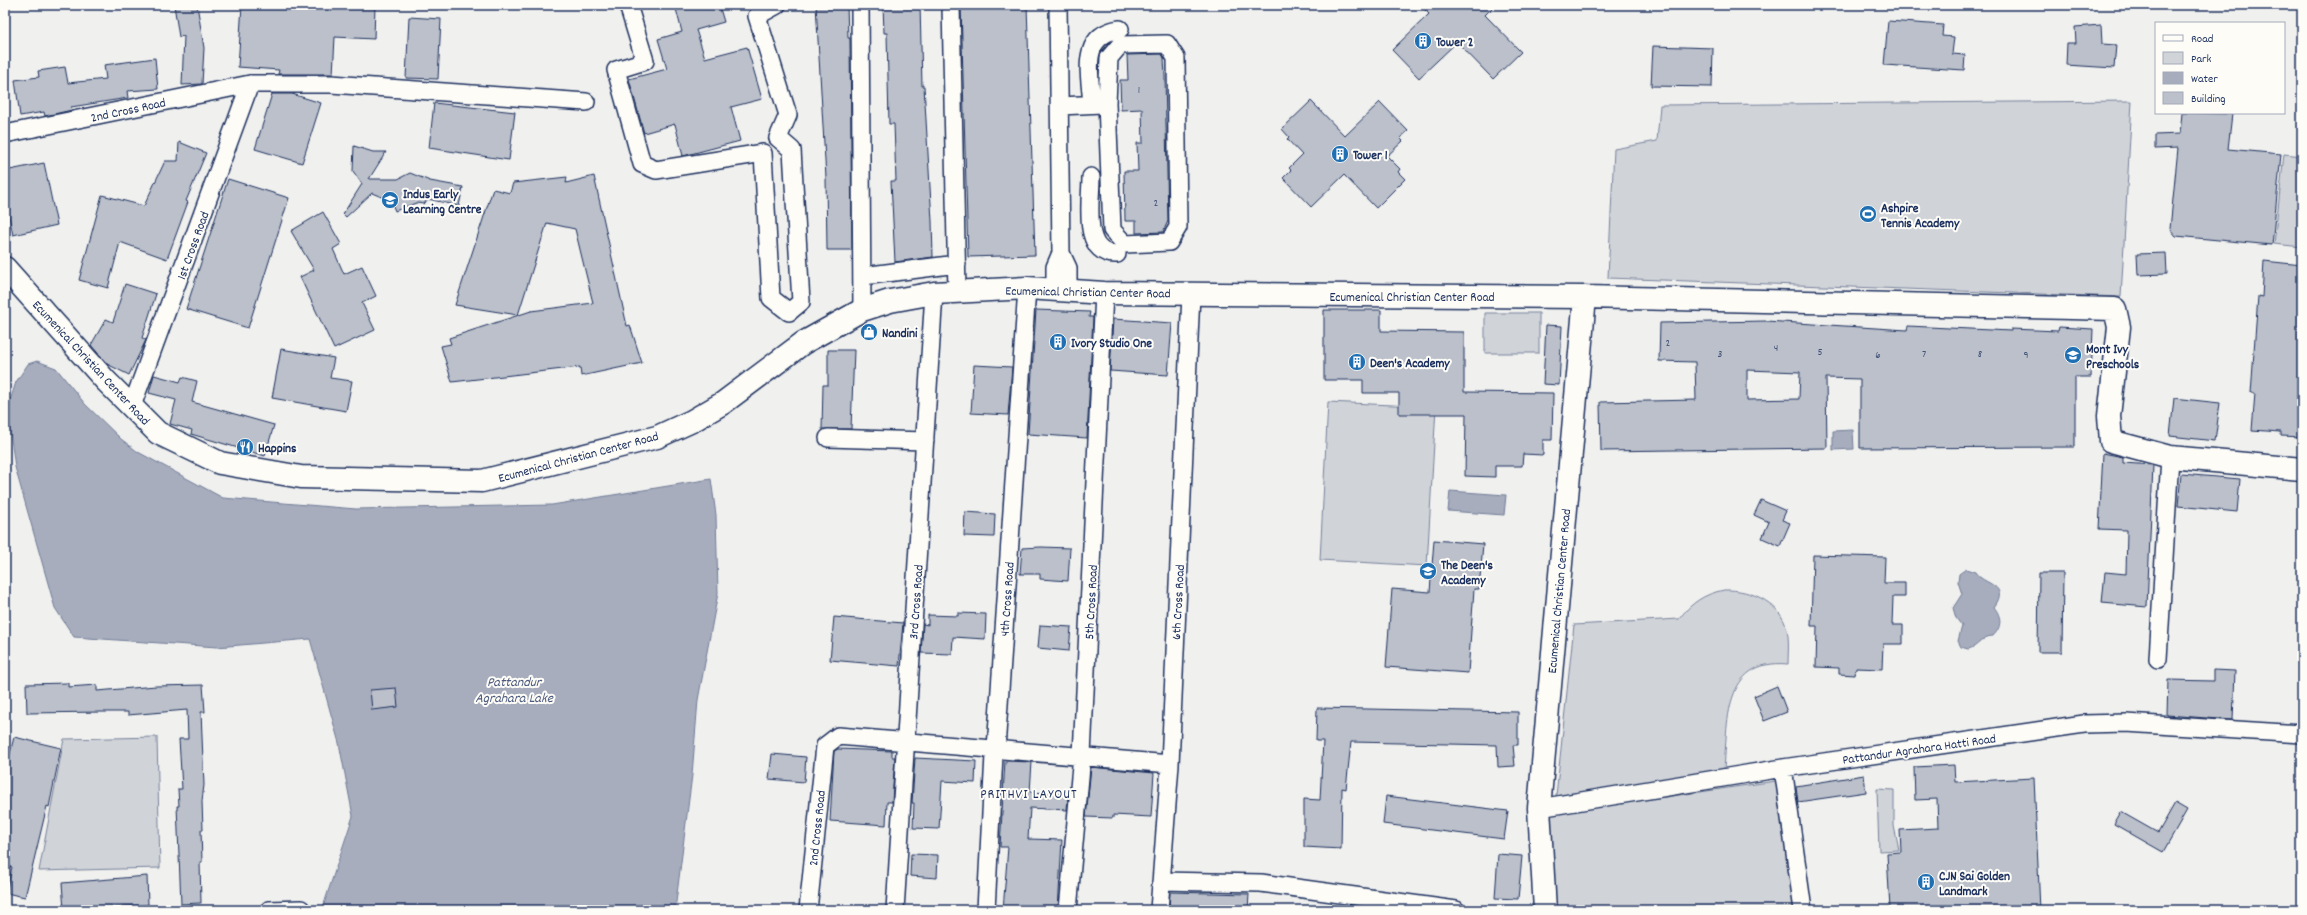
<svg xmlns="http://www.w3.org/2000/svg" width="2307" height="915" font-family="Dekko,sans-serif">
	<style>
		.green { fill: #d0d3d8; stroke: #76819b }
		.water { fill: #a7adbd; stroke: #6f7b97 }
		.building { fill: #bbc0ca; stroke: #1b2f5e; fill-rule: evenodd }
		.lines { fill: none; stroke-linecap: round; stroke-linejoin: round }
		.minor-casing { stroke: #1b2f5e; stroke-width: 20 }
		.tertiary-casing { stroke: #1b2f5e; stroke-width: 25 }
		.minor { stroke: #fdfcf7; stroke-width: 17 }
		.tertiary { stroke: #fdfcf7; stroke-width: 22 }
		.labels { text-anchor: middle; stroke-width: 4; stroke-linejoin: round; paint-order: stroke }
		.number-label { font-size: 11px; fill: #435379 }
		.poi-label { font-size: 13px; font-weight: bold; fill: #1b2f5e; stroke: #fdfcf7; text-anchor: start }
		.street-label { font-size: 13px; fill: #1b2f5e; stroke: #fdfcf7 }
		.water-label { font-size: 14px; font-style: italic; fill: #4c5b7f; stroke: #fdfcf7 }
		.neighbourhood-label { font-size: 14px; letter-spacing: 1px; fill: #1b2f5e; stroke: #fdfcf7 }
	</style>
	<rect width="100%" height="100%" fill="#f0f0ee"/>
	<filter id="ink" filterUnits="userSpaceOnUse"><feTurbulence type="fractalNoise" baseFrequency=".025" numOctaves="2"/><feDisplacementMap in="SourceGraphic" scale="8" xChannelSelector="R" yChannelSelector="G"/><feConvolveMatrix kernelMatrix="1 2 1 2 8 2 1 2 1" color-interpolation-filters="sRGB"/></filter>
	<g filter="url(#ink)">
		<path class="green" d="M2132,101L2121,297L1608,278L1614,149L1657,141L1660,105Z
			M2284,154L2302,156V247L2274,244Z
			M1485,313H1539V353H1485Z
			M1328,402L1436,407L1427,566L1320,560Z
			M1724,590C1752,589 1785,604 1788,636C1789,645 1788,655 1788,664C1722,658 1728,723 1724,770L1556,796L1574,625L1679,619C1691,603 1704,594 1724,590Z
			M157,737L160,868L39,871L64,739Z
			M1776,781L1796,910H1555L1548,814Z
			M1877,789L1894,790V826L1899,850L1879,851Z"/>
		<path class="water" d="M37,361L56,368L85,404L121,439L138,452L223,498L356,509L552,505L711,479L716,515L718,593L698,700L692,775L675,910H322L353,816L339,743L310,639L217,647L74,637L55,608L15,467L7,410L16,382L28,364Z
			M1853,430L1854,449L1833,450V431Z
			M1450,491L1506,495L1504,515L1448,511Z
			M1966,569L1975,572C1983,585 2011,584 1994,607C2002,617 2002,627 1993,636C1981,636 1979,647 1968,649L1961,647L1958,641L1962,626L1956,618L1953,608L1962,594L1958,582L1959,574Z"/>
		<path class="building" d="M174,5H197L204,48L202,84L182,85L184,36L179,37Z
			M242,5H375L374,39L335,37L333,74H278L279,70L238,67Z
			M675,5H719L724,22L696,30L705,58L747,47L762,99L731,107L740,141L683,156L675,124L644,133L629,79L667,69L658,39L682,32Z
			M816,5H847L848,38H850L852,250H827L826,178Z
			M883,5H920L922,86H924L932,221L933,257L895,262L891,181H896L894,124H889L887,33H884Z
			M961,5H1027L1035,255L968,257Z
			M1420,5H1495L1485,15L1521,52L1493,79L1457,42L1419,78L1392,50L1429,14Z
			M409,17L441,19L438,79L406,78Z
			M1888,21L1943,25L1942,36L1954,37L1952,54L1965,55L1964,70L1884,65Z
			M2101,25L2102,44L2116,45L2114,68L2066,65L2067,43H2076L2075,27Z
			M1653,46L1713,48L1712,87L1651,86Z
			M1162,54L1164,58L1165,76L1168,221L1163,232L1136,233V221H1125L1124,171H1138L1137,143H1143L1142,109L1121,110L1120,80H1128L1127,55Z
			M155,58L158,89L127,91L128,98L71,107L72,110L45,116L44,112L20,116L15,80L39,77L38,71L65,67L68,83L106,79L104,65Z
			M272,94H292L321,103L302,163L255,149Z
			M1311,101L1345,136L1380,102L1408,131L1400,138L1403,141L1387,156L1400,169L1398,172L1405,179L1376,208L1344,175L1311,207L1283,178L1291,170L1289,168L1302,155L1287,139L1289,137L1282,129Z
			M434,103L515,112L509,160L429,148Z
			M2182,113L2232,114L2228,149L2281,154L2272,245L2176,236L2170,229L2178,148L2155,149V135L2180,134Z
			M179,142L206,153L186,201L188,202L167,259L120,242L108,288L79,280L102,195L144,206L165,161H178Z
			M354,146L373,152H386L369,179H398L410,173L430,181L463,187L459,206L428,199L424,204L416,203L395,211L391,201L372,193L346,217L343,214L362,184L353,171Z
			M44,163L57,225L13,235L5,198V171Z
			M594,176L627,326L630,325L642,363L581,376L580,367L452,382L441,346L451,344L449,338L531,311L593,303L575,229L547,223L518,315L455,305L493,189L510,193L513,183L567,177L566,183Z
			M228,179L289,198L248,328L186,309Z
			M323,212L341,244L333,249L344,274L362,266L376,296L362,303L375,330L334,349L300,277L314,270L291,231Z
			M2166,253L2167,274L2138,275L2137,254Z
			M2264,261L2302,265V437L2281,436V432L2252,430L2255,393H2251L2258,296L2262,297Z
			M125,284L156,294L142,338L146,340L129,375L107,364L91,345L106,319L113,322Z
			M1036,310L1090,312L1089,317H1093L1087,438L1028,434Z
			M1324,310H1381V331L1464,332V392L1553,393L1552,440H1543V455L1523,454L1522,466H1495V477L1465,476L1466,414H1399V393H1363V380H1324Z
			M1113,319L1172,323L1168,375L1110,371Z
			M1766,321L1907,330L1908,326L2011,331V329L2058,331L2059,327L2093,329L2091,377H2075V447L1860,448V379L1826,378L1827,448L1601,451L1600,402L1696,400L1695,362L1659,361L1660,323ZM1747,370L1800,372L1799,399L1747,400Z
			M1546,325L1562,326L1559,385L1543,384Z
			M281,349L334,358L330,378L352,381L346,411L272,398Z
			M828,350H854L851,429H822L823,385H828Z
			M974,365L1012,367L1008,415L971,413Z
			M154,375L180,382L182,377L197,381L192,402L274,425L265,456L191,434L192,430L170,424L176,400L149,393Z
			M2174,398L2220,403L2215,441L2170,436Z
			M2103,453L2123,457V463L2153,465L2147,607L2102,603L2105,572L2126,574L2127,530L2099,529Z
			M2181,474L2240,479L2237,512L2178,506Z
			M1761,500L1786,511L1782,520L1790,523L1780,546L1762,538L1769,522L1754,515Z
			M965,512L995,514L994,537L964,536Z
			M1434,540L1483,544L1479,589H1474L1468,673L1386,667L1392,589L1430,592Z
			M1041,547L1070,548L1068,581L1040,579V574H1020L1022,548Z
			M1813,555L1885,557L1884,583H1905V597H1893L1892,625H1903V644H1883L1882,669L1856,668L1855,675L1839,674V668L1816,667L1817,626H1811Z
			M2039,573H2063L2062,652H2038Z
			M958,613L986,614L985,639L953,637L952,654L921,653L923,624L928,625V615L958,616Z
			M834,617L903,623L899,666L830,660Z
			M1040,625L1071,627L1069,651L1038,648Z
			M2213,670L2235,671L2233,720L2167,715L2168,680L2213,681Z
			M68,683V687L97,685V691L156,686L203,685L205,712H201L204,785L202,801L203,830H201L202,862H200L201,903L181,904L177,806H179L178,789H182L179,739H188L187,710L128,715V712H104L27,713L26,684Z
			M1777,686L1787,712L1764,721L1754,696Z
			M396,688L398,707L372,710L370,690Z
			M1317,708L1518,712V745H1513L1515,766L1498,767L1497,745L1351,742L1346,789L1342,788L1341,849L1304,847V799L1320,800L1323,741H1316Z
			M14,737L61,748L49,807L47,806L25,897L6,893L12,867L5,865V774Z
			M838,749L892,751V757H895L892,802H887L886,825L830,821L834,751Z
			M772,754L806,757L804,782L769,779Z
			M915,758L976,761L975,783L942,781L939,829L913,828L914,803H912Z
			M1005,761L1032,762L1030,792L1068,794L1067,810L1030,808L1028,839L1062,840L1058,910H1003L1008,847H1000Z
			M1954,765L1955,782L2034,778L2040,910H1890L1887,853L1901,852L1900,830L1938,828L1937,799L1915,800L1914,767Z
			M1091,767L1154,773L1151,817L1113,815V818L1086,817Z
			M1864,775L1866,792L1798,802L1796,786Z
			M1386,796L1508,811L1504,839L1383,824Z
			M2175,803L2187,810L2163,852L2114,824L2121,812L2158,833Z
			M911,854L938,855L937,878L910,876Z
			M1498,854L1522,856L1518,899L1495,898Z
			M147,876L148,905L64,910L62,883Z
			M1170,892L1249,894L1248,910H1169Z"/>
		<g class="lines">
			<defs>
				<path id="minor" d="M628,5L645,61L616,70L642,164L656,170L763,153L771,298L789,312L801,302L792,150L778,138L788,115L757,16L777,5
					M860,5L862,310
					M951,5L957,292
					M1058,5L1061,253
					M1167,44L1176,58L1178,227L1169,242L1125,244L1112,230L1107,103L1109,58L1120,45Z
					M1092,104C1090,74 1079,35 1120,29
					M1060,106L1102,104
					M5,134L250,84H331L586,102
					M1091,177C1091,201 1081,256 1117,254
					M863,276L957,264
					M1055,289V267L1061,253L1068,268V289
					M132,406L250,84
					M828,438L925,441
					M2158,659L2170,457
					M1783,768L1803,910
					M1539,808L1783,768L2084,724L2126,723L2302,734
					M1161,881L1261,883L1456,910
					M269,910L301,909
					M808,910L825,746L838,736L1170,764
					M895,910L934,293
					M986,910L994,755L996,749L1027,288
					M1068,910L1082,755L1104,293
					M1159,910L1170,764L1191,294"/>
				<path id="tertiary" d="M5,268L106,381L158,433L220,463L301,477L482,481L657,437L692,421L723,403L803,343L862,310L890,301L934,293L1027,288L1104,293L1585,297L2115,309L2119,327L2109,416L2111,441L2170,457L2302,469
					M1545,910L1539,808L1585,297"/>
			</defs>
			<use href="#minor" class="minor-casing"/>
			<use href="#tertiary" class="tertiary-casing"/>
			<use href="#minor" class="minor"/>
			<use href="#tertiary" class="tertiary"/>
		</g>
	</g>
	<defs>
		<symbol id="building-disc" viewBox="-11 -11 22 22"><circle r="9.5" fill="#1f6fb2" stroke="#fdfcf7"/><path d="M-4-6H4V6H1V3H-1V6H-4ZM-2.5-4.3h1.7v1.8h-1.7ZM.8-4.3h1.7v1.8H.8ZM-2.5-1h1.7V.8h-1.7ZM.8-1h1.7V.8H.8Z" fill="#fff"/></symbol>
		<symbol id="school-disc" viewBox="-11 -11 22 22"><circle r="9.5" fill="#1f6fb2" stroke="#fdfcf7"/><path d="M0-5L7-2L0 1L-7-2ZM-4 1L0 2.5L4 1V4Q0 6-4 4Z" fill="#fff"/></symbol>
		<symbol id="stadium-disc" viewBox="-11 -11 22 22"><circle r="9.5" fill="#1f6fb2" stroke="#fdfcf7"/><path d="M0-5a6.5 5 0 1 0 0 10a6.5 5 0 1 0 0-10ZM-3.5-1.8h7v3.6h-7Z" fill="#fff"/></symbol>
		<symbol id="shop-disc" viewBox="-11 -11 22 22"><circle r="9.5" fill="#1f6fb2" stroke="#fdfcf7"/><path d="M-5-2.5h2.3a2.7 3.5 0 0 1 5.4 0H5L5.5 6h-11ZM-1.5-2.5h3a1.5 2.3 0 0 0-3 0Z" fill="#fff"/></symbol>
		<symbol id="restaurant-disc" viewBox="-11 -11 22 22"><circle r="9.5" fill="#1f6fb2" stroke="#fdfcf7"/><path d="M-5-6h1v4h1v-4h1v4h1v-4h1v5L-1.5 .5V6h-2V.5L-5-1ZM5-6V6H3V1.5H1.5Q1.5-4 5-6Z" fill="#fff"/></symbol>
	</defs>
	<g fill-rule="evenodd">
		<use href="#building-disc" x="1413" y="31" width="20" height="20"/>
		<use href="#building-disc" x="1330" y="144" width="20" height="20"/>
		<use href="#school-disc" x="380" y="190" width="20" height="20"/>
		<use href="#stadium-disc" x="1858" y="204" width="20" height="20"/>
		<use href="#shop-disc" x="859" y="322" width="20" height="20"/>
		<use href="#building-disc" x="1048" y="332" width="20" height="20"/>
		<use href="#school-disc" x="2063" y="345" width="20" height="20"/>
		<use href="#building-disc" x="1347" y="352" width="20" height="20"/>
		<use href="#restaurant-disc" x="235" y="437" width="20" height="20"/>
		<use href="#school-disc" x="1418" y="561" width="20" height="20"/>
		<use href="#building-disc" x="1916" y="872" width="20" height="20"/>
	</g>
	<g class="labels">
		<g class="number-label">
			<text x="1139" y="93">1</text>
			<text x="1156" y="206">2</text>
			<text x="1668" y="346">2</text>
			<text x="1776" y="351">4</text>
			<text x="1820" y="355">5</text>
			<text x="1720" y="357">3</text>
			<text x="1924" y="357">7</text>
			<text x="1980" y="357">8</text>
			<text x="1878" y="358">6</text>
			<text x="2026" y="358">9</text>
		</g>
		<g class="poi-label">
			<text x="1436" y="46">Tower 2</text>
			<text x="1353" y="159">Tower 1</text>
			<text x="403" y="198">Indus Early<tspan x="403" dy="15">Learning Centre</tspan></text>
			<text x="1881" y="212">Ashpire<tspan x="1881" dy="15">Tennis Academy</tspan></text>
			<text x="882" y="337">Nandini</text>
			<text x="1071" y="347">Ivory Studio One</text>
			<text x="2086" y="353">Mont Ivy<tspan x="2086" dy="15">Preschools</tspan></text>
			<text x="1370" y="367">Deen's Academy</text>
			<text x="258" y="452">Happins</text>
			<text x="1441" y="569">The Deen's<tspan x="1441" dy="15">Academy</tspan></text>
			<text x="1939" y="880">CJN Sai Golden<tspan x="1939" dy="15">Landmark</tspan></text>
		</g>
		<g class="street-label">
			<text transform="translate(128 109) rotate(-12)" y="5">2nd Cross Road</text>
			<text transform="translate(192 245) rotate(-70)" y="5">1st Cross Road</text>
			<text transform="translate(1088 291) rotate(1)" y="5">Ecumenical Christian Center Road</text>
			<text x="1412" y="301">Ecumenical Christian Center Road</text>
			<text transform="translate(92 362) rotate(47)" y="5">Ecumenical Christian Center Road</text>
			<text transform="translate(578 456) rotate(-15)" y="5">Ecumenical Christian Center Road</text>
			<text transform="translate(1558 591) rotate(-85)" y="5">Ecumenical Christian Center Road</text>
			<text transform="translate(1006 599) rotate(-86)" y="5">4th Cross Road</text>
			<text transform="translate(915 602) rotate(-86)" y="5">3rd Cross Road</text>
			<text transform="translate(1090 602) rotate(-87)" y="5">5th Cross Road</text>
			<text transform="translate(1177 602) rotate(-87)" y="5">6th Cross Road</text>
			<text transform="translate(1919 748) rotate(-8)" y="5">Pattandur Agrahara Hatti Road</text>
			<text transform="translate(816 828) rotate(-84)" y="5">2nd Cross Road</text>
		</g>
		<g class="water-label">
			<text x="514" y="686">Pattandur<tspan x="514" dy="16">Agrahara Lake</tspan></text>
		</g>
		<g class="neighbourhood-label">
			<text x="1029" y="798">PRITHVI LAYOUT</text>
		</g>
	</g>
	<rect width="2307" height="915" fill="none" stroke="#fdfcf7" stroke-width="20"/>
	<rect x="10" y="10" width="2287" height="895" fill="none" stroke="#1b2f5e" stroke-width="1.5" filter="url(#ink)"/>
	<rect x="2155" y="22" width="130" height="92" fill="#fdfcf7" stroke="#a3aaba"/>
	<rect x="2163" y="35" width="20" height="6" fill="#fdfcf7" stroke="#a3aaba"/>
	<text x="2191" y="42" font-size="12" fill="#1b2f5e">Road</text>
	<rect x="2163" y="52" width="20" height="12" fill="#d0d3d8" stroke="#a3aaba"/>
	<text x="2191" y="62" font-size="12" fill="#1b2f5e">Park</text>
	<rect x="2163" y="72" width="20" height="12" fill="#a7adbd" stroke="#a3aaba"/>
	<text x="2191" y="82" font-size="12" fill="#1b2f5e">Water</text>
	<rect x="2163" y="92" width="20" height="12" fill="#bbc0ca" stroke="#a3aaba"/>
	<text x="2191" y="102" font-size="12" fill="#1b2f5e">Building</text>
</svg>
